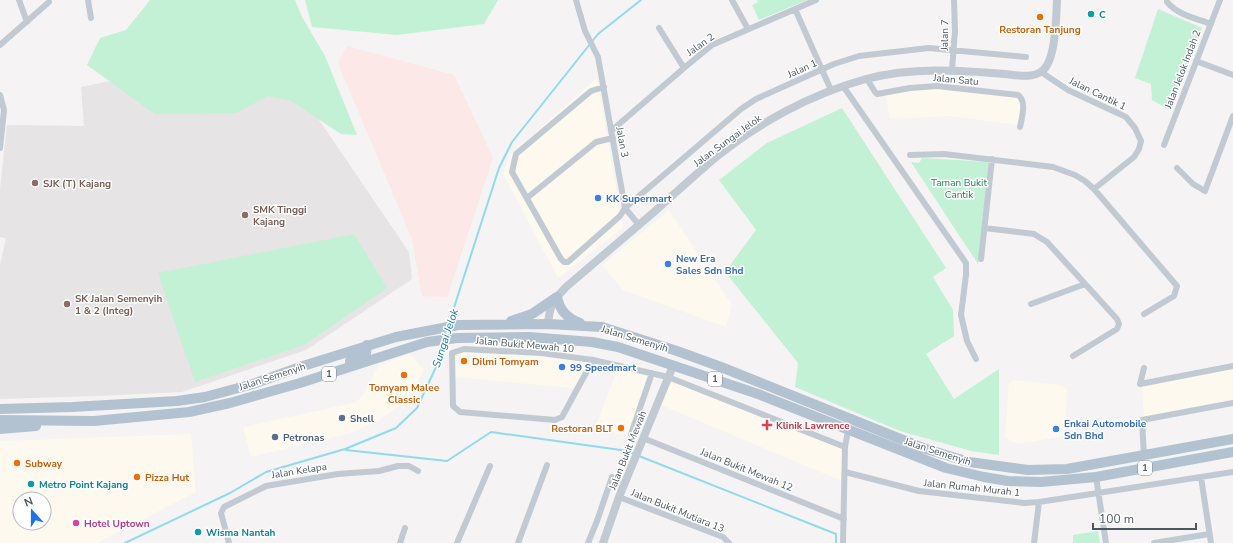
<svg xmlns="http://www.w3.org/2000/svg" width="1233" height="543" font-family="'Nunito Sans',sans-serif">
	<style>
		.commercial { fill: #fdf9ef; fill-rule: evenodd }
		.education { fill: #e6e4e5 }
		.medical { fill: #fce8e6 }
		.green { fill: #c3f1d5 }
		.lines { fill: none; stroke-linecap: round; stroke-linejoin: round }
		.stream { stroke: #90daee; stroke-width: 2 }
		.minor { stroke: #c1cad2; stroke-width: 6 }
		.tertiary { stroke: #c1cad2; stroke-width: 8 }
		.primary { stroke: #b3c2d1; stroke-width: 10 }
		.culture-dot { fill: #0f9aa8; stroke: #fff; stroke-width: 1.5 }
		.food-dot { fill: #e8710a; stroke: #fff; stroke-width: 1.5 }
		.education-dot { fill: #8d6e63; stroke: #fff; stroke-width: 1.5 }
		.shop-dot { fill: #3f7fe0; stroke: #fff; stroke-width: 1.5 }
		.service-dot { fill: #5c6f8a; stroke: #fff; stroke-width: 1.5 }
		.health-dot { fill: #e0444e; stroke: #fff; stroke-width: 1.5 }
		.hotel-dot { fill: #d1479c; stroke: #fff; stroke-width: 1.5 }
		.labels { text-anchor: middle; stroke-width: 3; stroke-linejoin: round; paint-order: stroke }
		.shield { fill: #fff; stroke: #808990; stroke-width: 1 }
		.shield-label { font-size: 9px; font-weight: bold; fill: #4a5661 }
		.culture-label { font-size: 10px; font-weight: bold; fill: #0d838f; stroke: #fff; text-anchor: start }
		.food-label { font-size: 10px; font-weight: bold; fill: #c56008; stroke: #fff; text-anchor: start }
		.street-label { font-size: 10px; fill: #4a5661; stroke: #fff }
		.park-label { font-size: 10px; fill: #17864f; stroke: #fff }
		.education-label { font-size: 10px; font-weight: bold; fill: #785e54; stroke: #fff; text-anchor: start }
		.shop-label { font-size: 10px; font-weight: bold; fill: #366cbe; stroke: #fff; text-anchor: start }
		.service-label { font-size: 10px; font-weight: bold; fill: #4e5e75; stroke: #fff; text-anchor: start }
		.health-label { font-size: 10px; font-weight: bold; fill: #be3a42; stroke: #fff; text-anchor: start }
		.hotel-label { font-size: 10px; font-weight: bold; fill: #b23c85; stroke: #fff; text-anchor: start }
		.water-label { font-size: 11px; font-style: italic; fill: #0c7c9b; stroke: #fff }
	</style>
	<rect width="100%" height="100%" fill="#f5f3f3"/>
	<path class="commercial" d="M597,78L623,228L558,278L503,173L511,154Z
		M938,89L1018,97L1021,102L1018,125L950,116L892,119L889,117L886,95L911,90Z
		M669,210L732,305L726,327L623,290L602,265Z
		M464,350L539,355L589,362L574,388L455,377L454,353Z
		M410,354L424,370L407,401L378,421L348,434L251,457L243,427L353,403L361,398L379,365Z
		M618,368L649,375L629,432L626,434H619L596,425Z
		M1233,368V399L1144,417L1142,386Z
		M1014,380L1062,385L1067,391L1065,436L1018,444L1007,439L1005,436L1009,383Z
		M671,381L842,449V481L661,405Z
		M191,434L196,492L97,543H0V441ZM20,499H44V523H20Z"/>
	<path class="education" d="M270,48L409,252L412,279L306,350L182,392L97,396L0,399V265L6,238L0,237V189L7,125L84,126L81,87Z"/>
	<path class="medical" d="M347,46L454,75L493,158L447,297L422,296L412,239L338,63Z"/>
	<path class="green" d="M150,0H295L302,17L325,56L357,135L341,134L291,101L268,96L236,113L155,114L87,65L100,38L126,30Z
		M305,0H498L484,24L397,35L312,27Z
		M757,0H807L759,20L752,5L758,2Z
		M1158,9L1202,28L1171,111L1152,100L1151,84L1135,78Z
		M842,108L946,268L933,277L953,310L954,336L926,354L954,399L999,369V455L971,451L900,431L795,387L798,363L725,272L756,230L719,180L767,143Z
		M922,158L989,162L978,264L911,162L919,163Z
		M354,234L387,288L304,345L195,382L158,273Z
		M1098,531L1100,543H1073V535Z"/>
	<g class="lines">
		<path class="stream" d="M449,323L499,168L512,142L598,34L641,0
			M346,450L447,461L491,432L628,451L635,454
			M639,456L836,534V543
			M125,543L230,493L266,472L345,449L396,428L417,408L436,367L443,344"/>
		<path class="minor" d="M19,0L27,22
			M88,0L91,18
			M576,0L585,31L598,57L625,208L639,225
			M732,0L748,29
			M1167,0V2C1178,15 1195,18 1211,24
			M795,9L831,90
			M659,28L684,68
			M0,45L49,2
			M1196,61L1233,75
			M952,70L955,31L954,0
			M1041,72L1068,90L1126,117L1135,128L1141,141L1139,149L1134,157L1094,189
			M867,79L875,92L877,94L910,88L937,86L1018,95C1027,101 1022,117 1020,127
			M843,86L966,263V275L961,315L967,341L976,359
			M604,87L591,91L516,154L512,172L561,259L564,262H568L620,216L625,208L741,109L756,99L834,64L859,56L929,48L1026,57
			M0,95L4,110L0,148
			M611,131L684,68L712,45L816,0
			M1164,145L1220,0
			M910,155L944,154L1053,167L1075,175L1085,181L1094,189L1177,286L1174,296L1144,314
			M1177,168L1193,184L1205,191L1233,116
			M527,198L596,142L613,138
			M984,228L1034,234L1047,242L1117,319L1119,324L1117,329L1073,356
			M981,259L992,159
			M1031,304L1085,284
			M593,360L562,417L555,420L460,412L453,406L452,353L464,349L541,353L593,360L668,377L845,447
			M1144,368L1140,384L1233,366
			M631,434L652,373
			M643,438L844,519
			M1144,456L1142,420L1233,403
			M845,472L919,491L1024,503L1039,502L1098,493L1233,472
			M1096,477L1106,543
			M1201,477L1211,543
			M619,497L723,537L729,543
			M229,543L221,513L224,507L266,486L338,474L379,471L398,466H409L418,471
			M400,543L405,528
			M457,543L490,466
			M518,543L547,465
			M588,543L597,521L612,477
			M843,543L845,447L848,431
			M1034,543L1039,502
			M1154,543L1209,534"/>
		<path class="tertiary" d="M548,324C550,304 553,301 566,287C595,262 625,237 654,212C674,194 694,176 715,158C758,123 811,94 866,79C912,67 958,70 1005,74C1016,75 1032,79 1042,71C1056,61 1056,18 1057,0
			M603,543L619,497L673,366"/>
		<path class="primary" d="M511,321L532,314L557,297C560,311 567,318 580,323
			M350,361L366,354L367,345
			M0,409L72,407L177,401L205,397L253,384L303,366L396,337L458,325L548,324L602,327L677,351L721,367L923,448L969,462L1028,470L1067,469L1233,439
			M0,420L94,421L189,412L230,403L300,383L427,342L457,338L529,337L592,342L618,347L758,394L946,468L984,477L1008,481L1041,482L1096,477L1233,452
			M0,429L36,426"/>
	</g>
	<g class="culture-dot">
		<circle cx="1091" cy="14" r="4"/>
		<circle cx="31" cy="484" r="4"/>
		<circle cx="198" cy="532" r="4"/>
	</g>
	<g class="food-dot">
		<circle cx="1040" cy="17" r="4"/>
		<circle cx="464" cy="361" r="4"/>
		<circle cx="404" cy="375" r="4"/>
		<circle cx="621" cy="428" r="4"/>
		<circle cx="17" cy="463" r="4"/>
		<circle cx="137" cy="477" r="4"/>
	</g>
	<g class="education-dot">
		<circle cx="35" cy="183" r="4"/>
		<circle cx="245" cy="215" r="4"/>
		<circle cx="67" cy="304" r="4"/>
	</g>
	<g class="shop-dot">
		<circle cx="598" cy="198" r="4"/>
		<circle cx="668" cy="264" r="4"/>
		<circle cx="562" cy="367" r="4"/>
		<circle cx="1056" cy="429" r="4"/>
	</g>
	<g class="service-dot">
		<circle cx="342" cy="418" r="4"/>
		<circle cx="275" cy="437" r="4"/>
	</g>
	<path class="health-dot" d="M765 419h4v4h4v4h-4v4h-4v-4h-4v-4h4z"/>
	<circle class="hotel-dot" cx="76" cy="523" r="4"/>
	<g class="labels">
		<g class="shield">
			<rect x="322" y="367" width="14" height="14" rx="3"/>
			<rect x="708" y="372" width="14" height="14" rx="3"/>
			<rect x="1138" y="461" width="14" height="14" rx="3"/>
		</g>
		<g class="shield-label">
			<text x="329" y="377">1</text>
			<text x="715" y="382">1</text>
			<text x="1145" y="471">1</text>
		</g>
		<g class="culture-label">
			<text x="1099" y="18">C</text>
			<text x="39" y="488">Metro Point Kajang</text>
			<text x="206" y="536">Wisma Nantah</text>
		</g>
		<g class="food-label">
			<text x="1040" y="33" text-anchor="middle">Restoran Tanjung</text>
			<text x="472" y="365">Dilmi Tomyam</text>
			<text x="404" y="391" text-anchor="middle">Tomyam Malee<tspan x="404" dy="12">Classic</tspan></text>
			<text x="613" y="432" text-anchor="end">Restoran BLT</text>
			<text x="25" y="467">Subway</text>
			<text x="145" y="481">Pizza Hut</text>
		</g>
		<g class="street-label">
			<text transform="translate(944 35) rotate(-89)" y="4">Jalan 7</text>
			<text transform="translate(700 44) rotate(-35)" y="4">Jalan 2</text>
			<text transform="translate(802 68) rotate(-24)" y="4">Jalan 1</text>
			<text transform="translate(1182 69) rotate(-69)" y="4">Jalan Jelok Indah 2</text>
			<text transform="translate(956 79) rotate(5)" y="4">Jalan Satu</text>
			<text transform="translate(1098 93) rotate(26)" y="4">Jalan Cantik 1</text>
			<text transform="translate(727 140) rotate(-36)" y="4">Jalan Sungai Jelok</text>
			<text transform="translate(623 142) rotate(80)" y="4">Jalan 3</text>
			<text transform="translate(635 338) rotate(17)" y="4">Jalan Semenyih</text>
			<text transform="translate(525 344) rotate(5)" y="4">Jalan Bukit Mewah 10</text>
			<text transform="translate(272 376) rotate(-18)" y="4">Jalan Semenyih</text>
			<text transform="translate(627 450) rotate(-68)" y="4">Jalan Bukit Mewah</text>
			<text transform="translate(938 451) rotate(18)" y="4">Jalan Semenyih</text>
			<text transform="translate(747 469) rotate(22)" y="4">Jalan Bukit Mewah 12</text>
			<text transform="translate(299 470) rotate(-9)" y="4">Jalan Kelapa</text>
			<text transform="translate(972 487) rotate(6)" y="4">Jalan Rumah Murah 1</text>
			<text transform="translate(678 510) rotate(22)" y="4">Jalan Bukit Mutiara 13</text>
		</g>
		<g class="park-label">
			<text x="959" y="186">Taman Bukit<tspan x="959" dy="12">Cantik</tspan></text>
		</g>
		<g class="education-label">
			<text x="43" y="187">SJK (T) Kajang</text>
			<text x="253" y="213">SMK Tinggi<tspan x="253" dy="12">Kajang</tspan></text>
			<text x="75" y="302">SK Jalan Semenyih<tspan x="75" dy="12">1 &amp; 2 (Integ)</tspan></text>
		</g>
		<g class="shop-label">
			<text x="606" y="202">KK Supermart</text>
			<text x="676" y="262">New Era<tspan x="676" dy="12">Sales Sdn Bhd</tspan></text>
			<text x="570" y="371">99 Speedmart</text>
			<text x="1064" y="427">Enkai Automobile<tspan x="1064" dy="12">Sdn Bhd</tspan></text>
		</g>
		<g class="service-label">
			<text x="350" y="422">Shell</text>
			<text x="283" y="441">Petronas</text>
		</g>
		<g class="health-label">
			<text x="776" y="429">Klinik Lawrence</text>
		</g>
		<g class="hotel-label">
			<text x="84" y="527">Hotel Uptown</text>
		</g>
		<g class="water-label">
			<text transform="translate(445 338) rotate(-72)" y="4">Sungai Jelok</text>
		</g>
	</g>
	<g transform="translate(32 511) rotate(339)"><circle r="19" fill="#ffffff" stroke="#b7bbc0"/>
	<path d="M0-3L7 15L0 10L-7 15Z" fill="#1a73e8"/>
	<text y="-6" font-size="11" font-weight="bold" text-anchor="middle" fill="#4a5661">N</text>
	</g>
	<path d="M1093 523v6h103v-6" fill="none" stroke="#4a5661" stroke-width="2"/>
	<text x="1099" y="523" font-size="12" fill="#4a5661" stroke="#ffffff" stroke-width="3" paint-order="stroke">100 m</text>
</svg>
